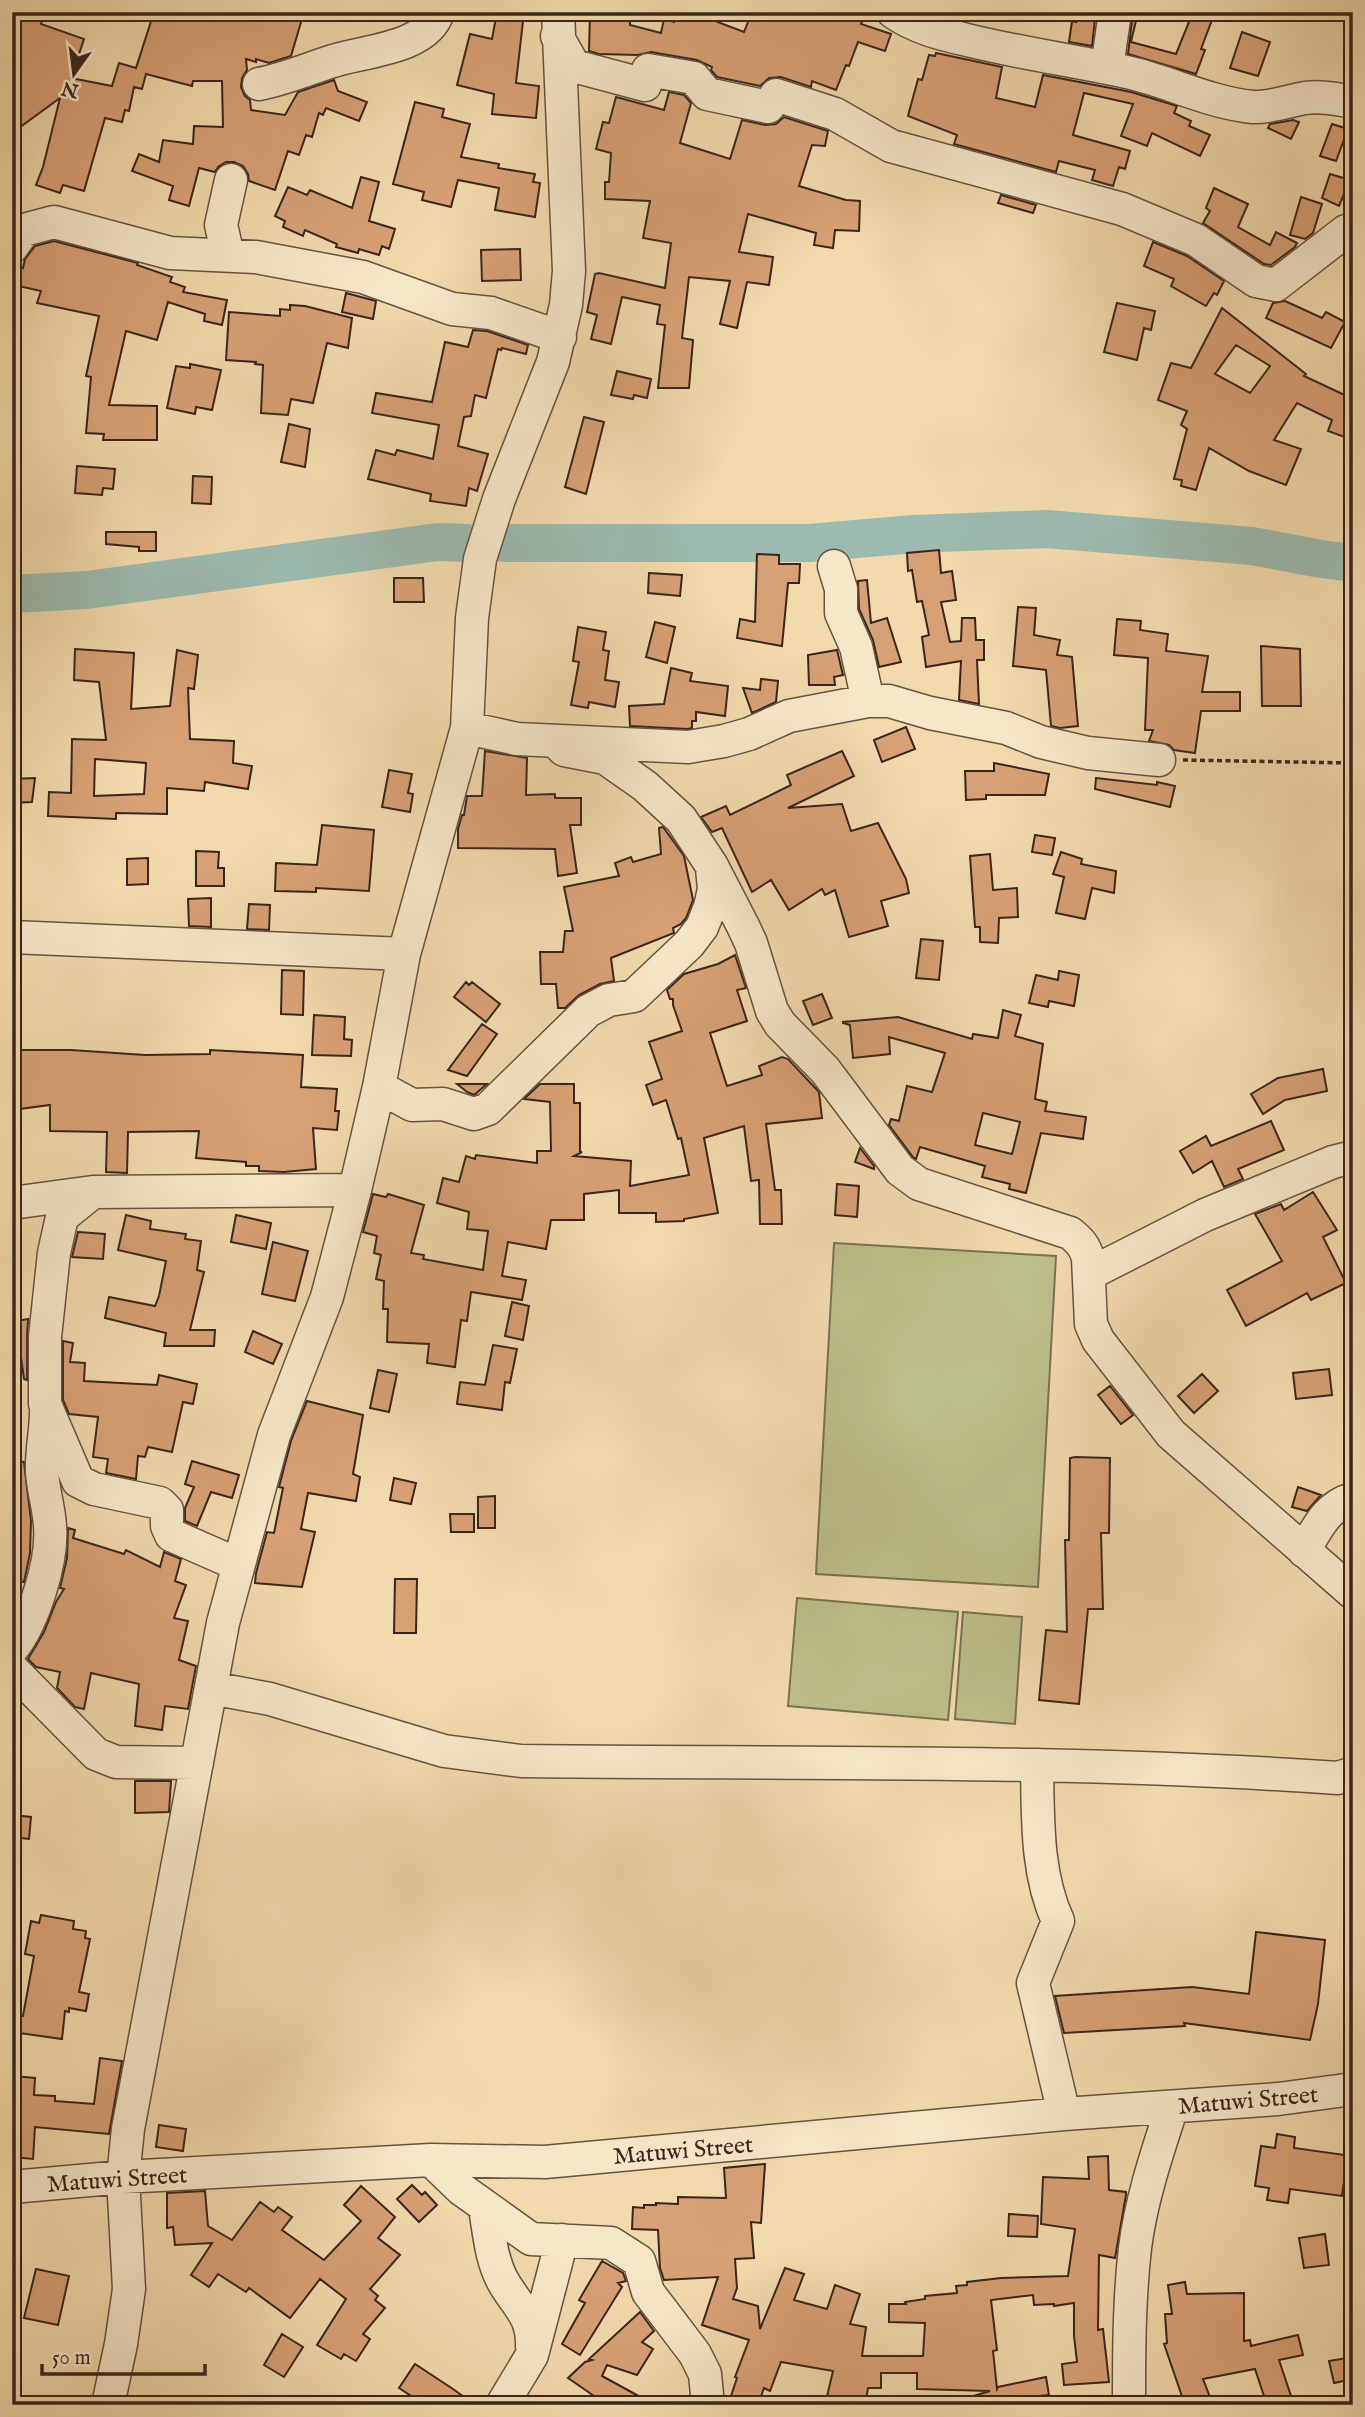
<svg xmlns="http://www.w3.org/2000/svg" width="1365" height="2417" font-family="'IM FELL English',serif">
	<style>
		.green { fill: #bdbf88; stroke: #7b7253; stroke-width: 2 }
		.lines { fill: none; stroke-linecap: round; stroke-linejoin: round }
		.river { stroke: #9cbaaf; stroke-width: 38 }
		.building { fill: #d8a075; stroke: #39251e; stroke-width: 2; fill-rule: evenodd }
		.minor-casing { stroke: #675242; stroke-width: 35 }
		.path { stroke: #39251e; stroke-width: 3.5; stroke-dasharray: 5 3.5; stroke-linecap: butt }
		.minor { stroke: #f7e7c9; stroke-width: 32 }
		.labels { text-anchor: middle; stroke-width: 5; stroke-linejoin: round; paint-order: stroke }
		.street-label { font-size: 24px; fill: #39251e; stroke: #f7e7c9 }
	</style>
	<rect width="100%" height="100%" fill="#f2daac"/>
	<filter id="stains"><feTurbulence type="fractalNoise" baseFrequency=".00286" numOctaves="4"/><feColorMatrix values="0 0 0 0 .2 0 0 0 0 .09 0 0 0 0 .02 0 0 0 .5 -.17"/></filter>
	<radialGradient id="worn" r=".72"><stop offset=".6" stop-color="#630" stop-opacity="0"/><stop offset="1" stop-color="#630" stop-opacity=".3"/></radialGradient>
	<path class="green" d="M834,1243L1056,1256L1038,1587L816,1574Z
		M797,1598L958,1612L948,1720L788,1706Z
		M963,1612L1022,1617L1015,1724L955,1719Z"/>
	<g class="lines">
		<path class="river" d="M504,543H809L915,534L1047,529L1252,546L1321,559L1353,563
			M12,594L87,590L438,542L467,543"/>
	</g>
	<path class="building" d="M12,12H45L41,24L84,39L71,78L112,86L119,63L136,68L154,12H304L291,56L269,63L256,59V62L246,59L247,70L242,78L241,87L245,96L250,100L251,110L285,115L298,92L334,80L338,91L367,102L359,121L326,108L323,115L319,113L312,137L306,135L299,155L288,151L275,190L249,181L248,174L243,166L234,162H226L218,167L215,172L199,168L189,206L169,200L173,186L132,171L139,154L159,162L163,140L193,144L194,126L223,127L222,81H193L192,86L146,74L142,89L134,87L129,111L125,110L122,122L105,118L84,191L63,185L60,193L36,185L43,167L60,98L12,133Z
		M497,12H524L516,83L539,86L536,118L492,114L494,94L457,85L470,34L492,39Z
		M590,12H630V25L661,33L664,19L674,22L675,12H709L707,18L744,32L752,12H866L861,24L891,34L885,51L858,42L849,66L846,65L836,90L812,81L811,87L781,77L769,78L760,86L717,77L711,70L712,67L697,60L651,52L638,55L599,54L589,51Z
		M1133,12H1138L1131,42L1176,54L1193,12H1215L1201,49L1205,50L1196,74L1128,54Z
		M1077,16L1095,19L1092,46L1069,42L1072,21L1076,22Z
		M1242,32L1270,42L1258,76L1230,68Z
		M936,53L1002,67L996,98L1035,107L1043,75L1131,92L1177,106L1174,113L1191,121L1189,126L1210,135L1200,156L1152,133L1147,146L1121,136L1133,104L1084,93L1073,135L1130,151L1125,169L1119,167L1113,186L1092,180L1095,170L1059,161L1056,172L954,144L957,135L908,116L918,79L922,80L929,55L935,56Z
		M669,92L684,95L691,103L680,143L730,159L742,120L765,125L776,124L784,117L828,131L825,146L812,145L799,186L846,200L860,201L859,231L835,230L833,248L814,245L816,233L748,214L739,252L773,257L769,285L747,282L737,328L720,324L730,281L689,277L682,338L693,340L689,388H658L665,325L657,324L660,305L622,297L611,344L591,339L597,315L587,312L595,274L599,273L665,288L671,243L643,238L650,201L605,199V182H609L611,153L596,149L603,122L609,123L616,97L664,110Z
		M415,102L444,109L442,117L470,124L461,157L499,164L498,168L535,174L533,182L540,183L535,217L495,210L499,188L458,180L451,207L422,200L424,192L393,184Z
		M1293,120L1299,122L1291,139L1268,128L1270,124Z
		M1332,124L1348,129L1336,161L1320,156Z
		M1330,174L1350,180L1339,206L1322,198Z
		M361,177L379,182L369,221L395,229L389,249L382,246L379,255L359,249L358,253L336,247L337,244L305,230L303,236L283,227L285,221L275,216L288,187L307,195L310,190L352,208Z
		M1214,188L1248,204L1238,227L1270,245L1276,232L1297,243L1295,247L1271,265L1264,264L1203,223L1210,211L1206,208Z
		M1001,195L1036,205L1033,213L998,203Z
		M1301,197L1322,204L1313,233L1305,239L1290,235Z
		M54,241L138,263L137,265L172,277L170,282L185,287L183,292L227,300L222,325L204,321L205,314L168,302L157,340L126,331L109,405L157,406V440H103L104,434L86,433L91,377L86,376L99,316L37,303L41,291L14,285L18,267L23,268L25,259L35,246Z
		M1153,242L1187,256L1224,281L1217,295L1214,293L1206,306L1171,286L1174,279L1144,266Z
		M520,249L521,280L482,281L481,250Z
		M346,293L376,301L373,319L342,312Z
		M1285,301L1322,318L1326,312L1345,322L1331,348L1266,318L1273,303Z
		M1117,303L1155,311L1151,330L1144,328L1137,360L1104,352Z
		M290,305L305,306L352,318L348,348L327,343L313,403L291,399L288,415L261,413L263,365L255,364L256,362L226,360L229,312L280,316V309L290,310Z
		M1222,308L1306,374L1304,376L1353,399V440L1328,431L1332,420L1297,403L1274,440L1301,449L1286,485L1249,471L1209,448L1196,490L1181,486L1182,480L1174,479L1187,429L1181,425L1187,411L1158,400L1171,363L1191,368ZM1236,345L1270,366L1250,393L1215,374Z
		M473,330L487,331L528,345L526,354L502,348L501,350L498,349L486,398L475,395L471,416L464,417L458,446L488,454L477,491L469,488L466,506L430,501L431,494L368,479L376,450L395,455L397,450L433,459L439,425L372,413L376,393L432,402L445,342L468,347Z
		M190,364L221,370L212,410L196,407L195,414L167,408L176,366L190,368Z
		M617,371L651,379L647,398L634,395L633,399L611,395Z
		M584,417L604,422L586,494L565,487Z
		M289,424L310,429L305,467L281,462Z
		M77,466L115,469L113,489L103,488L102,495L75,493Z
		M193,476L212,477L211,504L192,503Z
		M106,532H156V551H139V547L106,544Z
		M939,550L941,573L952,571L956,600L941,602L950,642L961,641L962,618H975L976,640H984V660H977L979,704L959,700L961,661L926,667L922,637L929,635L922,601L917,602L912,570L908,571L907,553Z
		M757,554L779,555V564H800L799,583H788L782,646L737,638L740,619L755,622Z
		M649,573L682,575L680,596L648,593Z
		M394,578H423L424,602H394Z
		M867,580L871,623L887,618L901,662L879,667L873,640L859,609L858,581Z
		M1018,607L1036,608L1034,635L1060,640L1057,655L1072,657L1078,726L1060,728L1051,726L1046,670L1013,666Z
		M1117,619L1141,621L1140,630L1168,634L1166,651L1208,656L1202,692H1240V711H1201L1195,753L1174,750L1169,745L1149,741L1153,730H1145L1148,658L1114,655Z
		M655,622L675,627L667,663L646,657Z
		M578,627L606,632L603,650L609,651L605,680L619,682L615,707L589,702L588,708L571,705L579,662L573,661Z
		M1261,646L1300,649L1301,706H1262Z
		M75,649L134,653L131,709L170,706L177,650L198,655L194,689L188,688L190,739L234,741L233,763L252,766L248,789L205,782L204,791L167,788V814L116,813V819L48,816L49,792L71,793L72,739L106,740L99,682L74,680ZM95,759L146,763L144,794L94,796Z
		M837,650L843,675L834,677L835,685H809L808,655Z
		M671,668L692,673L690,681L728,686L725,716L696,712V721H692V728L687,729L630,726L629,706L664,704Z
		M761,679L778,681L776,702L752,713L743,688L760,690Z
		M906,727L915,749L882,762L874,740Z
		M485,751L527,758L526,795L555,794V798H581V825H570L577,873L558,876L555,849L458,848V829L462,815H464L467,796H482Z
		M842,751L854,776L788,808L842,804L851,831L878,823L906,879L909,893L881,901L888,926L849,937L835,890L825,895L822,889L789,910L771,880L752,892L722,828L712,832L701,817L726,806L730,815L791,785L787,775Z
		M994,763L1049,774L1045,795H986V799L966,800L965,771H994Z
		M389,770L412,774L408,793L413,794L410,812L382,807Z
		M35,778L32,802L12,803V779Z
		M1096,778L1157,785V782L1175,786L1170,807L1095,789Z
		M322,825L374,830L369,891L316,888V892L275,891L276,863L317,865Z
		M663,827L684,856L693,900L686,918L681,924L673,928L674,933L611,958L614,981L600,984L579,995L565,1008H558L556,984H541L540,952H563L565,931H573L564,887L619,876L615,863L631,857L633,862L661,854L659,828Z
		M1035,835L1055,838L1052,855L1032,852Z
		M196,851L219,852L218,868H224V886H196Z
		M1061,852L1082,859L1081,864L1116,871L1114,893L1092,888L1085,919L1056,913L1064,877L1053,874Z
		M990,854L993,890L1017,888L1018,917L999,918L998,943L980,942V927H975L970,856Z
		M148,858V884L127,885V859Z
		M211,898V927L189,926L188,899Z
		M249,904L270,905L269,930L247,929Z
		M921,939L943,941L939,980L916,978Z
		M735,955L746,988L737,990L747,1021L710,1033L727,1086L762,1075L759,1066L782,1057L788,1059L819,1092L822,1118L766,1124L775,1190H781L782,1224H760L759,1180L751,1181L744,1126L704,1138L718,1213L684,1219V1221L656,1222V1213H619V1190L584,1194V1220H551L546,1249L508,1242L502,1276L526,1280L522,1300L471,1292L467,1321L461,1320L455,1367L427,1363L429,1344L387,1342L388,1309H383L384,1281L376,1279L381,1255L374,1253L377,1236L363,1232L373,1194L386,1197L388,1194L424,1205L411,1253L424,1255L423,1259L483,1270L488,1231L467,1229L469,1212L437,1203L443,1178L459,1182L466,1156L475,1159L476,1155L537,1163V1151H551L550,1102L524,1099L540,1084H574V1103H580V1152H582L574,1156L631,1161L630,1186L689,1175L681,1138L678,1139L666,1100L653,1105L646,1085L662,1079L649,1042L682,1031L673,1005V999H670L667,990L684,974L718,964Z
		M282,970L304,971L303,1015L281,1014Z
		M1059,971L1079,975L1074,1006L1049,1001L1048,1007L1029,1003L1036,975L1058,980Z
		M466,982L469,985L472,982L500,1004L486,1022L454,997Z
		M822,994L832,1018L813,1025L803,1001Z
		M1003,1010L1021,1015L1015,1036L1043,1044L1035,1099L1047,1102L1045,1111L1086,1117L1083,1139L1041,1133L1026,1193L1009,1189L1010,1184L982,1177L985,1166L920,1147L916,1159L913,1157L889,1125L891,1119L899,1121L907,1086L932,1092L945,1053L889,1037L890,1054L853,1058L850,1025L843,1023V1022L898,1017L972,1039L973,1034L998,1038ZM983,1113L1020,1122L1012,1154L975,1145Z
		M314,1015L345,1017L344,1039L352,1040L351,1056L312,1055Z
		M482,1024L497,1034L467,1076L448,1070Z
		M12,1050H71L145,1055L210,1054V1050L303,1055L301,1087L337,1089L335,1111H339L337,1130L313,1128L316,1169L284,1172L259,1171V1166H246V1162L196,1158L199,1131L128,1132L127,1173L106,1172L107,1132L50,1131V1105L12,1110Z
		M1323,1069L1327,1091L1285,1100L1263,1114L1251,1094L1278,1078Z
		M457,1084H487L474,1095L467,1092Z
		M1271,1121L1284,1150L1238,1169L1243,1179L1224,1187L1212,1161L1193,1173L1180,1151L1206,1136L1211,1146Z
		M860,1148L874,1166V1169L855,1162Z
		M837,1184L859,1186L857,1217L835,1215Z
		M1313,1192L1337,1230L1323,1237L1346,1283L1311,1300L1307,1293L1246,1326L1227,1290L1282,1261L1255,1214L1281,1204L1284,1210Z
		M126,1215L151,1221L150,1229L186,1234L185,1239L201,1241L197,1270L204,1272L190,1330H215L214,1346H164L166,1333L105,1318L109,1297L155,1306L159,1296L166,1261L118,1250Z
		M236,1215L271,1223L266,1249L231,1242Z
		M78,1232L105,1234L103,1259L72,1257Z
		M273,1242L308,1251L295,1301L262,1294Z
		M512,1302L529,1306L523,1340L505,1336Z
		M28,1319L27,1337V1380L24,1379L16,1321Z
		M253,1331L282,1344L273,1364L245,1352Z
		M63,1341L73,1343L70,1362L85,1363L84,1381L157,1385L159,1375L197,1384L193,1404L183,1402L172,1452L148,1447L145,1457L138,1456L136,1479L106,1473L108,1459L93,1457L98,1417L69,1414L63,1400Z
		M493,1345L517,1349L510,1383L505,1382L502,1410L457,1404L460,1382L485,1385Z
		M1329,1369L1332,1395L1296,1399L1293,1373Z
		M378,1370L397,1374L389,1412L370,1408Z
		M1202,1374L1218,1391L1194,1413L1178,1396Z
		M1110,1386L1133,1415L1121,1424L1098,1395Z
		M307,1401L363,1415L353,1474L360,1477L356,1501L308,1493L301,1529L315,1532L302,1587L255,1583L256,1573L267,1532L274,1533L283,1488L279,1487L291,1441Z
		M1075,1457L1110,1458L1109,1533H1101L1103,1609H1088L1079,1704L1039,1700L1046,1630L1067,1632L1065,1540H1069L1070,1458Z
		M12,1461L24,1462L31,1521L30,1553L24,1582L12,1580Z
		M192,1461L239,1475L232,1498L211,1492L197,1526L185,1521V1508L194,1487L185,1484Z
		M394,1478L416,1483L411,1504L390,1500Z
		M1298,1487L1321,1495L1307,1511L1292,1507Z
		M495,1496V1528H478V1497Z
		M450,1514H474V1532H451Z
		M68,1528L75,1530L73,1538L124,1554L126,1550L160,1567L164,1552L181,1559L175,1581L186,1585L174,1618L188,1621L179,1660L196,1666L188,1709L165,1706L162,1730L135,1726L139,1684L91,1673L84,1709L75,1707L57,1688L60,1672L36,1667L28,1659L44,1632L56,1602L64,1589L60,1588L67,1558Z
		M395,1579H417L416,1633H394Z
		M135,1781H171L169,1812L135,1813Z
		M12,1815L31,1817L29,1839L12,1837Z
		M41,1915L74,1921L73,1929L86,1931L85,1938L90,1939L79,1992L89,1994L86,2011L69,2008V2012L65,2011L62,2039L12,2032L14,2015L23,2016L34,1956L25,1954L31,1921L39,1923Z
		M1256,1932L1325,1940L1318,2004L1310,2040L1184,2023L1185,2026L1064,2033L1055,1996L1192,1987L1249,1994Z
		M100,2058L122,2061L109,2134L35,2127L33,2159L12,2157L14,2076L35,2078L34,2095L55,2096V2101L94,2104Z
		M159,2125L186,2129L183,2151L156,2147Z
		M1277,2134L1295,2137L1294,2148L1345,2155L1344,2165L1353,2166V2184L1344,2182L1342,2196L1290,2189L1288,2203L1267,2200L1269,2188L1255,2186L1261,2146L1275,2148Z
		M1108,2156L1109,2190L1126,2192V2195L1115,2258L1099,2255L1098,2330L1103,2329L1109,2382L1064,2385L1062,2364L1077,2362L1074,2336V2303L1054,2306V2304L1034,2305L1033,2295L991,2300L997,2350L993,2351L997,2389L998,2387L1046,2377L1049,2395L1040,2396L1041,2405H960V2400L990,2391L917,2389V2373H881V2388H868L865,2405H825L833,2371L781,2362L770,2391L764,2388L758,2405H728L737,2378L735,2377L749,2340L702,2325L718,2277L664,2280L660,2268L658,2230L632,2229L633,2207L644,2208V2205H656V2203L678,2204V2197L726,2198L724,2168L765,2164L761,2223L751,2222L754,2258L735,2259L737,2288L733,2299L758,2306L760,2329L785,2268L804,2274L794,2300L827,2309L835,2285L860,2294L850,2324L866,2327L862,2356H923L925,2323L889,2322V2304H906L905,2302L925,2299V2296L957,2293L956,2286L967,2285V2282L1001,2278L1068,2276L1075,2229L1041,2224L1043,2177L1089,2179L1088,2157Z
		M412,2185L422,2195L425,2192L437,2205L419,2222L397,2199Z
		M361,2186L395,2217L378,2238L400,2255L370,2289L378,2296L375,2300L385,2308L363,2334L370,2339L356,2361L344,2354L341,2359L317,2345L346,2299L320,2279L290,2318L249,2288L246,2292L218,2274L209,2287L191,2275L212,2243L175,2245L173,2227L167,2228V2193L205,2191L208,2226L232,2240L260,2202L274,2212L278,2207L292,2217L282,2230L324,2260L361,2221L344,2205Z
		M1009,2214L1038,2216L1037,2237L1008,2236Z
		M1325,2234L1329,2265L1304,2268L1299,2238Z
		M602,2261L623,2273L626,2281L618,2283L622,2287L580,2355L562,2344L585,2303L579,2300Z
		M36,2269L69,2276L58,2325L24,2318Z
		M1185,2282L1187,2294L1244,2293V2341L1250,2340L1251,2346L1298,2335L1303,2355L1279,2360L1292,2399L1276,2405H1267L1255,2369L1203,2379L1213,2405H1185L1164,2344L1167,2343L1165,2314H1172L1168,2285Z
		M640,2312L654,2331L642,2342L653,2349L637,2375L607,2365L602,2376L655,2405H607L568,2378L585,2362L592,2360L589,2359Z
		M282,2334L303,2347L284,2377L264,2365Z
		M1353,2357V2379L1334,2383L1329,2361Z
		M415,2364L453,2389L475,2405H425L399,2388Z"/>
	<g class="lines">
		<defs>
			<path id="minor" d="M893,12C916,28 941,34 967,40C1023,54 1079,61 1135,74C1174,84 1212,103 1253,107C1270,108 1288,101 1305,98C1321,96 1337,99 1353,102
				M557,36L574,66L645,85L648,70L694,78L707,94L768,107L776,95L835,114L891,146L1122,209L1196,240L1256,281L1276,285L1346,231L1353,232
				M1107,68L1115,12
				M259,84C285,79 308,69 333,61C362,51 427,49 438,12
				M12,247L24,230L54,222L170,253L256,257L363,277L452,309L491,313L560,337
				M228,255L221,225L231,180
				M834,566L841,589V613L856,647L868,701
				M467,728L517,739L688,747L724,741L749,734L789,716L868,701H889L930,713L1006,728L1041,742L1088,753L1159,760
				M556,742L564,750L605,758L645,786L681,819L712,866L743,926L751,943L772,1011L780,1024L825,1070L900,1170L919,1184L1070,1233C1079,1240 1085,1246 1088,1258L1091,1324L1098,1340L1171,1434L1353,1593
				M12,937L404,954
				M379,1087L412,1105L443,1104L474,1114L488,1109L588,1011L609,1000L634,996L689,944L702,927L710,907L714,889L712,868
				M93,1192L62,1217L54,1253L45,1337V1404L78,1481L94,1489L160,1503L167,1510V1526L171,1535L237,1564
				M12,1203L93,1192L355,1190
				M1089,1274L1205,1215L1333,1162L1353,1157
				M1304,1551C1316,1530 1327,1505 1353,1499
				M12,1649C34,1622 53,1560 50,1526C49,1508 43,1490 42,1472C41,1452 46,1432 46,1412
				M12,1669L96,1754L116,1762L197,1763
				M211,1688L270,1699L444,1751L521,1761C793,1764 1066,1759 1338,1778L1353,1773
				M1037,1765C1038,1818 1036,1873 1058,1921L1033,1983L1064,2114
				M431,2160L461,2189L531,2239L611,2243L639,2261L648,2292L695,2354L705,2374L708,2405
				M12,2187L123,2177L431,2160L545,2162L1064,2114L1278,2099L1353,2089
				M485,2208C489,2232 491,2261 504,2283C518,2307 533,2316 532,2347
				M108,2405L121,2344L129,2289L123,2177L128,2129L223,1623L274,1435L327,1297L355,1190L379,1087L404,954L467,728L472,618L480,559L499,499L553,362L566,305L569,271L558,12
				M502,2405L532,2355L562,2240
				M1129,2405C1129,2353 1129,2300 1135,2248C1141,2200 1157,2153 1172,2107"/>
		</defs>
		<use href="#minor" class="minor-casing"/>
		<path class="path" d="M1183,760L1353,763"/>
		<use href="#minor" class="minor"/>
	</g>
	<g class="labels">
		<g class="street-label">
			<text transform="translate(1248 2100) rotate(-5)" y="8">Matuwi Street</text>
			<text transform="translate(683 2150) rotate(-5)" y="8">Matuwi Street</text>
			<text transform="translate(117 2179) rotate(-4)" y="8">Matuwi Street</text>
		</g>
	</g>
	<rect width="1365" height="2417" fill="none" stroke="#f2daac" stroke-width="42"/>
	<rect x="14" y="14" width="1337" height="2389" fill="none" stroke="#39251e" stroke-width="3.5"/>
	<rect x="21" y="21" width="1323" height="2375" fill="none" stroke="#39251e" stroke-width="2"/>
	<g transform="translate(74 74) rotate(194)" stroke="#f7e7c9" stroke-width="5" paint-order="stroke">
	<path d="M0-5L12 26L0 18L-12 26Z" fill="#39251e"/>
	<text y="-10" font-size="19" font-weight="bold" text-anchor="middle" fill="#39251e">N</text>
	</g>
	<path d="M42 2364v10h163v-10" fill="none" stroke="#39251e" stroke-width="3.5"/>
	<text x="52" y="2364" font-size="21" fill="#39251e" stroke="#f7e7c9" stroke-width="5" paint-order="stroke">50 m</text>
	<rect width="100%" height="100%" filter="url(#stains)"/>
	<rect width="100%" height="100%" fill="url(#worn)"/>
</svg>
